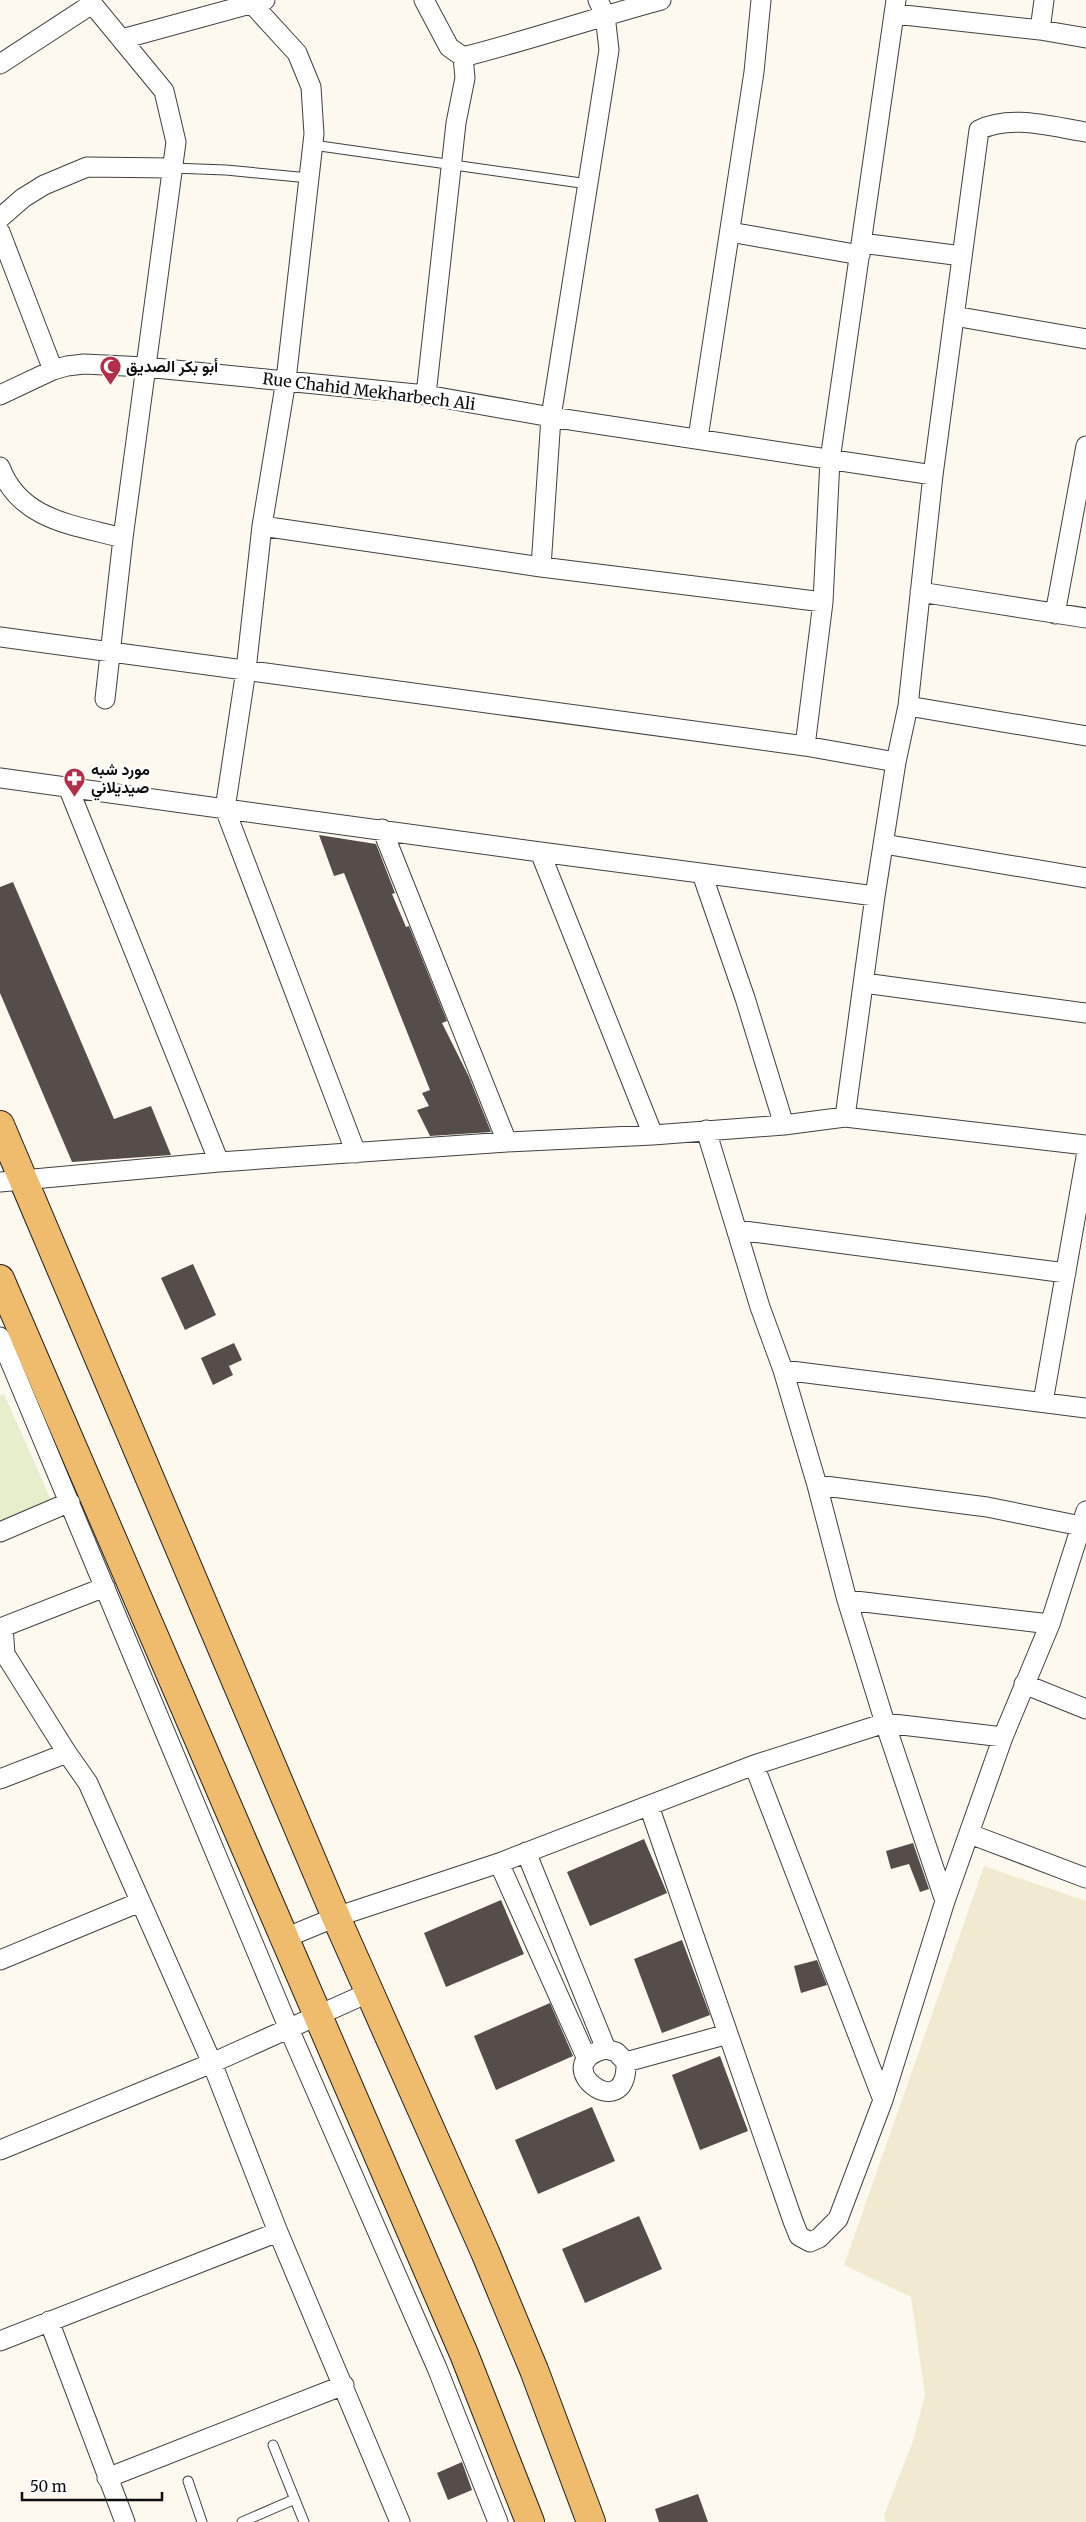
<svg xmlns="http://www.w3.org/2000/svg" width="1086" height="2522" font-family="Merriweather,Vazirmatn,serif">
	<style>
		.farmland { fill: #f2ead0 }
		.pitch { fill: #e7eecc }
		.building { fill: #554d4a }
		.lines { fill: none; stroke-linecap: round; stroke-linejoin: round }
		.lane-casing { stroke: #404040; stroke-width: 11 }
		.street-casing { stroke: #404040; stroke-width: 21 }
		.primary-casing { stroke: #1e1e1e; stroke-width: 30 }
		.lane { stroke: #fff; stroke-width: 9 }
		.street { stroke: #fff; stroke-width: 19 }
		.primary { stroke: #efbc6e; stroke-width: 28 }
		.labels { text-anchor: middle; stroke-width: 5; stroke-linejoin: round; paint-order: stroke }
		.poi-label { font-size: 16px; font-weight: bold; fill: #0d0d0d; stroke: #fff; text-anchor: start }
		.street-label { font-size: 16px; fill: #0d0d0d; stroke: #fff }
	</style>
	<rect width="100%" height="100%" fill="#fef9ee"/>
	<path class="farmland" d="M984,1866L1086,1901V2522H886L884,2515L913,2441L925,2395L911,2297L844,2265Z"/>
	<path class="pitch" d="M4,1394L52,1502L0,1524V1396Z"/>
	<path class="building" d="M319,835L376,844L395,893L392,894L406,927L409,926L447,1021L442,1023L469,1077L491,1132L430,1136L417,1110L429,1106L422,1093L430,1090L344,873L334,876Z
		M13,882L114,1119L151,1106L171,1155L72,1162L0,993V887Z
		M193,1264L216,1315L185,1330L161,1278Z
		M234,1343L242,1360L229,1366L233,1375L213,1385L201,1358Z
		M644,1839L667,1893L590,1926L567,1872Z
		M913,1843L929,1889L920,1892L909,1864L891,1869L886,1851Z
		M501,1900L524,1954L446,1987L424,1933Z
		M682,1940L710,2015L662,2033L634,1959Z
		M817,1960L827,1985L801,1993L794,1966Z
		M550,2003L573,2056L496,2090L474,2036Z
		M720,2056L748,2131L700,2150L672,2075Z
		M592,2107L615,2161L538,2194L515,2140Z
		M639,2216L662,2269L585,2303L562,2249Z
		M462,2462L472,2490L448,2500L437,2473Z
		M698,2494L708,2522H659L655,2509Z"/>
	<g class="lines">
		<defs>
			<path id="lane" d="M313,145L588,184
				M172,168L226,170L309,178
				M273,2445L304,2522
				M188,2481L202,2522
				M242,2522L295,2499"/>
			<path id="street" d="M89,0L164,91L176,142L123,538L105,699
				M424,0L449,47L463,57L465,78L456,123L426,395
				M253,5L297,53L311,87L314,134L286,380L262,526L246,670L225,809L356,1153
				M895,14L1040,30L1086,38
				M1040,30L1044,0
				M122,39L265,0
				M463,57C530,40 594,18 661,0
				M0,64L92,4
				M0,218L23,198L44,185L87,167L171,168
				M0,232L53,370
				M730,232L860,255
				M861,243L962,256
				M954,316L1086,339
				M0,395L53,370L67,366L84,364L145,367L426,395L551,417L933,475
				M698,438L754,72L761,0
				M0,467C20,521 75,525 123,538
				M262,526L541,567L823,602
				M541,567L551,417L609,50L605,15L598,0
				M920,592L1086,618
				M1055,614L1086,446
				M0,637L805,746L896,762
				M908,706L1086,736
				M805,746L823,602L830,460L896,0
				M0,778L540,852L875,896
				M68,787L219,1162
				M382,829L507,1142
				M884,844L1086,878
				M540,852L653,1135
				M702,874L745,998L784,1125
				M864,983L1086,1013
				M845,1117L875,896L896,762L908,706L933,475L979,130C1011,114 1052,127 1086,132
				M706,1130L760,1307L783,1370L817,1485L847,1600L885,1723L945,1901
				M0,1182L219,1162L507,1142L653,1135L784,1125L845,1117L1086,1145
				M737,1230L1066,1273
				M0,1337L289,2029L437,2368L498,2522
				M783,1370L1086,1408
				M1043,1402L1086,1157
				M817,1485L987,1507L1081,1526
				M0,1532L70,1502
				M847,1600L1050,1624
				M1024,1684L1086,1709
				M67,1753L5,1654L3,1627L105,1587
				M754,1765L883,2100
				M0,1779L67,1753L88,1783L212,2063L278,2232L400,2522
				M649,1806L793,2221L799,2236L810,2242L819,2238L838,2219L883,2100L945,1901L1003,1737L1050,1624L1086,1511
				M970,1834L1086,1878
				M526,1852L606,2049L616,2052L626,2062C628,2129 544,2063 606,2049
				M499,1863L587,2059
				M285,1938L336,1917L499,1863L754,1765L885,1723L1003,1737
				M0,1960L140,1902
				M626,2062L728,2034
				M0,2150L212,2063L370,1992
				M49,2321L125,2522
				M0,2341L278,2232
				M107,2478L344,2385"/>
			<path id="primary" d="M0,1125L336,1917L485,2252L534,2370L591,2522
				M0,1279L464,2354L530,2522"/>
		</defs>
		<use href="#lane" class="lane-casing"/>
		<use href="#street" class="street-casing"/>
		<use href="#primary" class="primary-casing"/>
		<use href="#lane" class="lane"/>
		<use href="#street" class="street"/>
		<use href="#primary" class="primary"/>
	</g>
	<defs>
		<symbol id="mosque-pin" viewBox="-11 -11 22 30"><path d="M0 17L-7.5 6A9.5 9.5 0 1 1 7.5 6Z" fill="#b32f49" stroke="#fff"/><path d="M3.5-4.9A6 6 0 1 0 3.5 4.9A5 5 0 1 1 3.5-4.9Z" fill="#fff"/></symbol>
		<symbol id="pharmacy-pin" viewBox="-11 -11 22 30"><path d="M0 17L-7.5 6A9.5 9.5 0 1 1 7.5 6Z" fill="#b32f49" stroke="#fff"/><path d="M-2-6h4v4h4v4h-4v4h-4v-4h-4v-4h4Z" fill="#fff"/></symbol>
	</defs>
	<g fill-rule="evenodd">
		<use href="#mosque-pin" x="98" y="354" width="25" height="34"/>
		<use href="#pharmacy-pin" x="62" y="766" width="25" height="34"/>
	</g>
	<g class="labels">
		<g class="poi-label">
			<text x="126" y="372">أبو بكر الصديق</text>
			<text x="91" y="775">مورد شبه<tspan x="91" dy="18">صيديلاني</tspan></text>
		</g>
		<g class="street-label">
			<text transform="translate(369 391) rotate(7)" y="6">Rue Chahid Mekharbech Ali</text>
		</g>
	</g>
	<path d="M22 2492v8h140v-8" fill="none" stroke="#0d0d0d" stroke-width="2.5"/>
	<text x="30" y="2492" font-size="15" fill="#0d0d0d" stroke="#ffffff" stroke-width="4" paint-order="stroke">50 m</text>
</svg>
